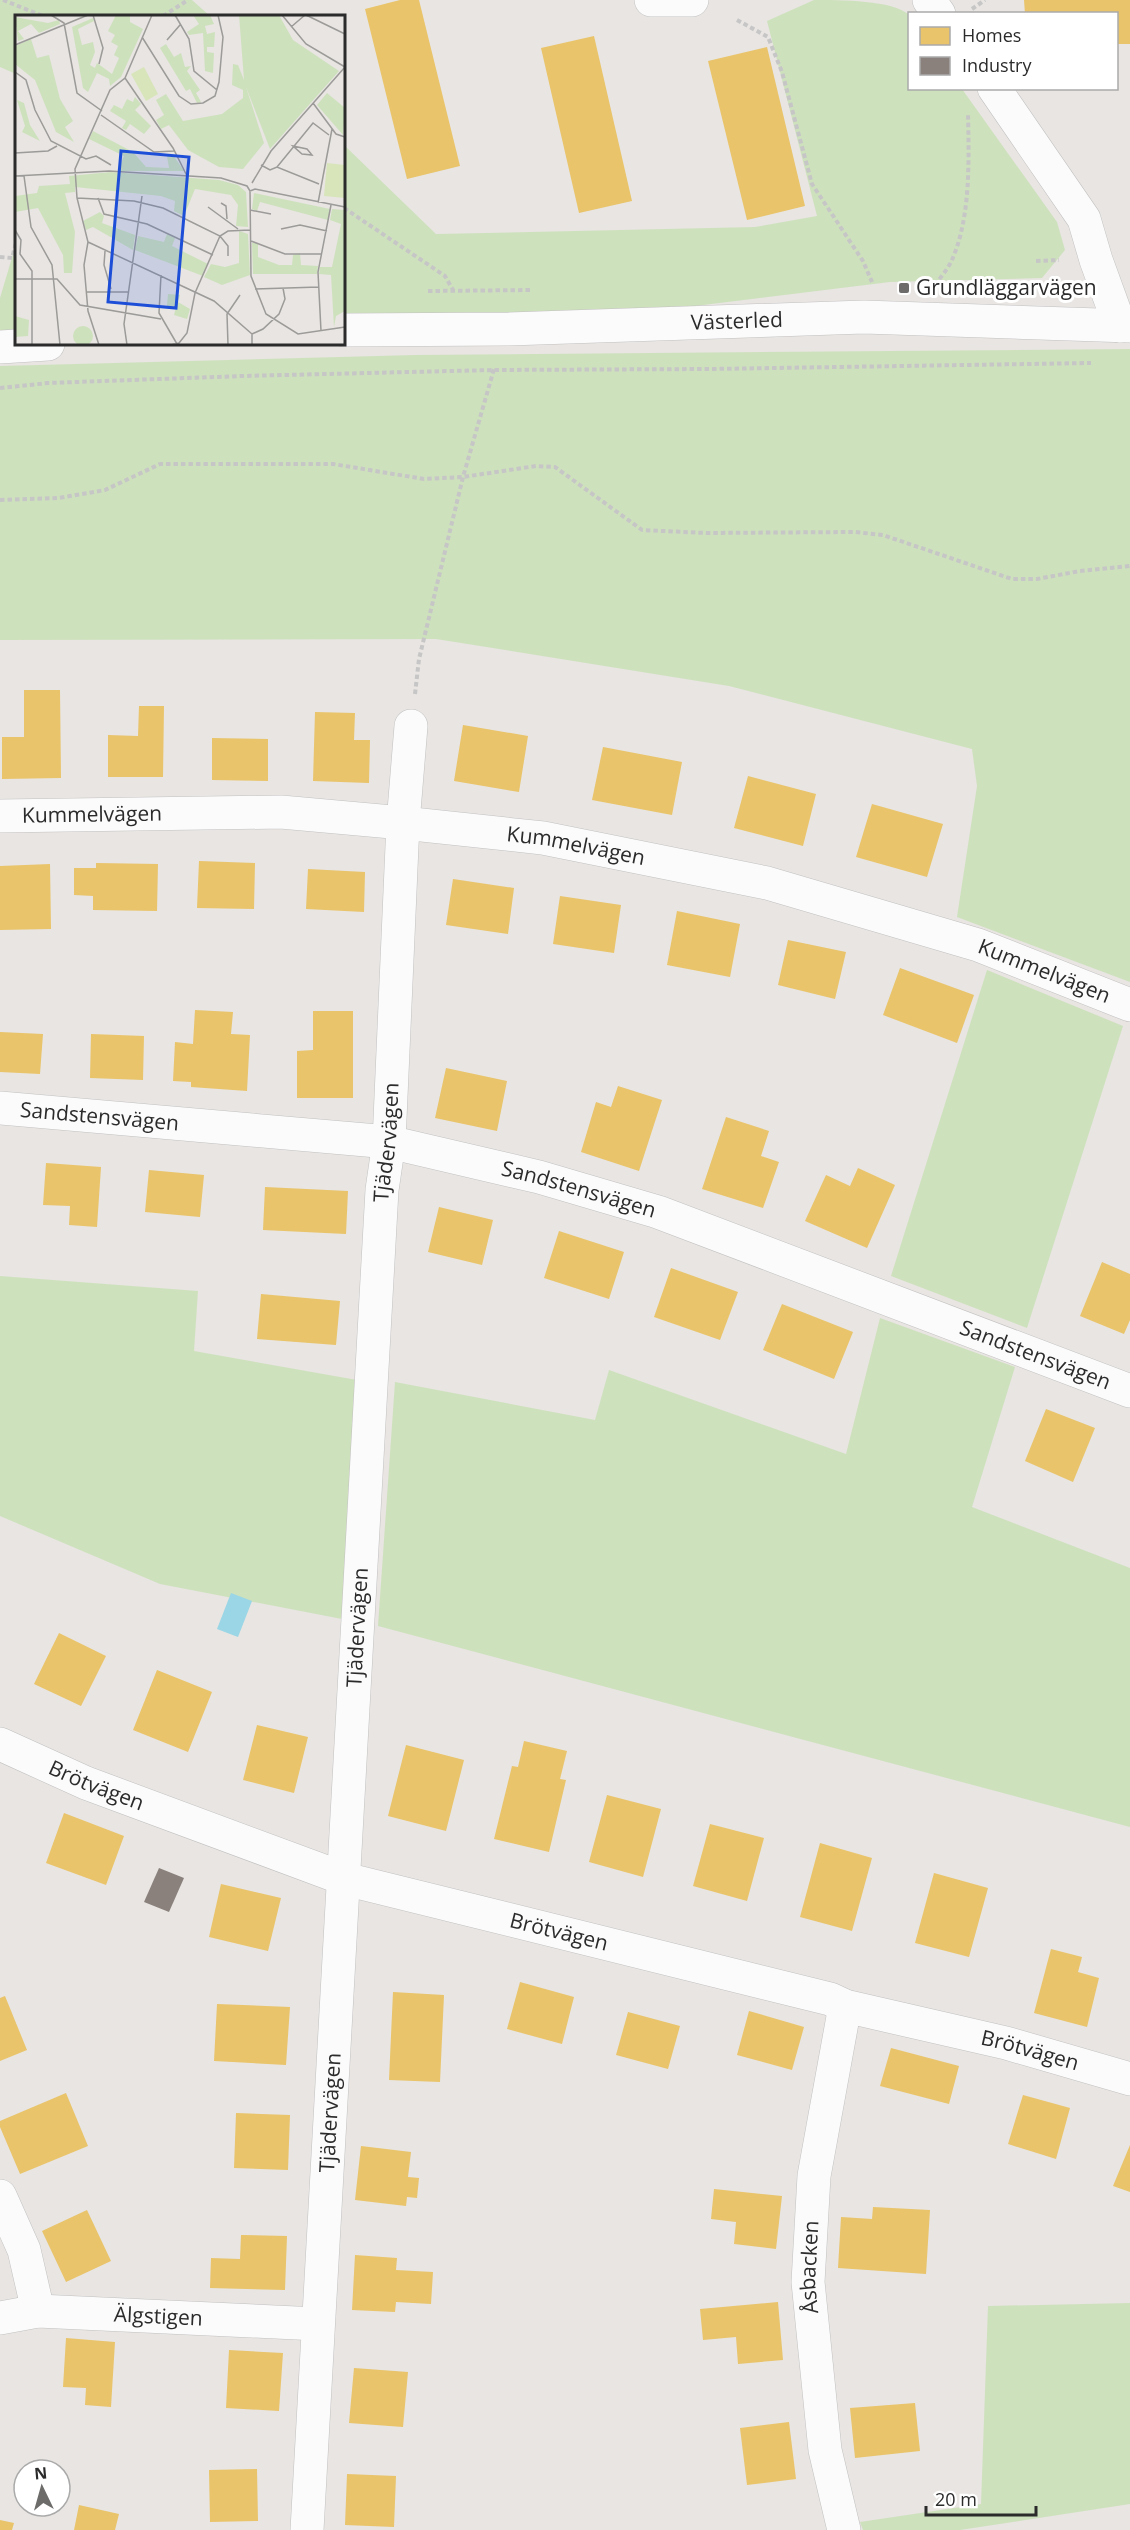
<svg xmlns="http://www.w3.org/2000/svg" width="1130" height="2530" font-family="'Open Sans',sans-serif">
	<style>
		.green { fill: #cee1bd }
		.water { fill: #9ad6e5 }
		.homes { fill: #e9c46a }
		.industry { fill: #8a817c }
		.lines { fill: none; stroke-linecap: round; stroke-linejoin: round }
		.minor-casing { stroke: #c2c1c1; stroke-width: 34 }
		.path { stroke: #c6c6c6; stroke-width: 4; stroke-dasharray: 4.5 3; stroke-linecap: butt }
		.minor { stroke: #fcfbfb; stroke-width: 33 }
		.poi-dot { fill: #6d6c6b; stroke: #fff; stroke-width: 2 }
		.labels { text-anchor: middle; stroke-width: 6; stroke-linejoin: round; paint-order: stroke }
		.poi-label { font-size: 21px; fill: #2b2b2b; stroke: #fff; text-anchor: start }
		.street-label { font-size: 21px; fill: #2b2b2b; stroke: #fff }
		.inset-road { fill: none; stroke: #9c9b99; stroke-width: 1.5 }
		.view { fill: #1d4ed8; fill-opacity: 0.15; stroke: #1d4ed8; stroke-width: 3 }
		.inset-edge { fill: none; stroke: #2b2b2b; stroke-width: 3 }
	</style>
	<rect width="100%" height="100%" fill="#e8e5e2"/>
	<path class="green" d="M0,0H192L210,16H16V74L0,67Z
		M814,0C841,0 893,0 909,15L910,88L962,89L1057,222L1065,250L1042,278L890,282L509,329L344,335V145L436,234L755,227L817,216L767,21Z
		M16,244V344H106L0,347V298Z
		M1130,349V982L957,917L977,786L972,749L729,686L436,639L0,640V366L415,355Z
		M987,970L1123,1026L1027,1328L891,1276Z
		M0,1276L198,1291L194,1351L357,1380L342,1619L160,1584L0,1516Z
		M880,1318L1015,1367L972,1507L1130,1568V1827L378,1626L395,1382L595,1420L609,1370L846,1454Z
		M1130,2303V2504L960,2530H863L860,2522L981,2504L988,2306Z"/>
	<path class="water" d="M231,1593L252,1601L238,1637L217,1629Z"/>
	<path class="homes" d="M400,0H419L460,166L407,179L365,9Z
		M1024,0H1130V44H1116V14H1025Z
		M594,36L632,201L579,213L541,48Z
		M767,47L805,206L747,220L708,61Z
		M24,690H60L61,778L2,779V737H24Z
		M139,706H164L163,777H108V735L138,736Z
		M315,712L355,713L354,740H370L369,783L313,781Z
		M463,725L528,736L519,792L454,781Z
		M212,738L268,739V781L212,780Z
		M603,747L682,762L672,815L592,800Z
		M748,776L816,794L803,846L734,828Z
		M872,804L943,824L927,877L856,857Z
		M199,861L255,863L254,909L197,908Z
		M96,863L158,864L157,911L93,910V896L74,895V868H96Z
		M50,864L51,929L0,930V866Z
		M308,869L365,872L364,912L306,909Z
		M453,879L514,888L508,934L446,925Z
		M560,896L621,905L614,953L553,944Z
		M677,911L740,924L730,977L667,965Z
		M788,940L846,952L835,999L778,985Z
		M900,968L974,995L957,1043L883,1015Z
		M195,1010L233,1012L231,1034L250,1035L247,1091L191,1087V1082L173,1081L175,1042L193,1044Z
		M313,1011H353V1098H297V1051L313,1050Z
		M0,1032L43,1034L40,1074L0,1072Z
		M91,1034L144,1036L143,1080L90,1078Z
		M446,1068L507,1081L497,1131L435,1118Z
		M618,1086L662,1100L639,1171L581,1152L596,1102L611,1107Z
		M726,1117L769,1131L761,1156L779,1162L763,1208L702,1189Z
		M46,1163L101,1167L97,1227L69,1225L70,1206L43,1205Z
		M858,1168L895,1185L867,1248L805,1221L826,1175L850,1186Z
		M149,1170L204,1175L200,1217L145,1212Z
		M265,1187L348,1191L346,1234L263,1230Z
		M439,1207L493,1220L482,1265L428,1252Z
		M559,1231L624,1252L609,1299L544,1278Z
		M1102,1262L1130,1274V1320L1124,1334L1080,1316Z
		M671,1268L738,1292L720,1340L654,1317Z
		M261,1294L340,1301L336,1345L257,1339Z
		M782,1304L853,1332L834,1379L763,1350Z
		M1046,1409L1095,1428L1073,1482L1025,1461Z
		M59,1633L106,1656L81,1706L34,1684Z
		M157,1670L212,1692L188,1752L133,1730Z
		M257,1725L308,1737L294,1793L243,1780Z
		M524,1741L567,1751L560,1779L566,1780L549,1852L494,1839L512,1766L518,1767Z
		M406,1745L464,1760L446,1831L388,1816Z
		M607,1795L661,1809L643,1877L589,1862Z
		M64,1813L124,1836L106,1885L46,1863Z
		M710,1824L764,1838L747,1901L693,1886Z
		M820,1843L872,1858L852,1931L800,1917Z
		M934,1873L988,1888L969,1957L915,1943Z
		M221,1884L281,1898L268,1951L209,1937Z
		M1051,1949L1082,1957L1078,1972L1099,1978L1087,2027L1034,2013Z
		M520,1982L574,1997L562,2044L507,2029Z
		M393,1992L444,1995L440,2082L389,2080Z
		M5,1996L27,2050L0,2061V1998Z
		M217,2004L290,2007L286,2065L214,2061Z
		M749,2011L804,2027L792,2070L737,2055Z
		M628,2012L680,2026L668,2069L616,2055Z
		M891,2048L959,2066L949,2104L880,2086Z
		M66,2093L88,2146L20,2174L0,2127V2121Z
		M1023,2095L1070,2108L1056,2159L1008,2144Z
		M236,2113L290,2115L288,2170L234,2168Z
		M1130,2145V2192L1113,2186Z
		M361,2146L411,2152L408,2177L419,2178L417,2198L407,2197L406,2206L355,2200Z
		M714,2189L782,2196L776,2249L734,2244L736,2222L711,2219Z
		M873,2207L930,2210L926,2274L838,2268L841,2217L872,2219Z
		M87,2210L111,2261L66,2282L42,2231Z
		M241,2235L287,2236L285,2290L210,2288L211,2258L240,2259Z
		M355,2255L397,2258L396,2270L433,2272L431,2304L396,2302L395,2312L352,2310Z
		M778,2302L783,2360L738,2364L736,2337L703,2340L700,2309Z
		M66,2338L115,2342L111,2407L85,2405L86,2388L63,2387Z
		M229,2350L283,2353L279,2411L226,2408Z
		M354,2368L408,2372L403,2427L349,2423Z
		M915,2403L920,2451L855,2458L850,2408Z
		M789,2422L796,2479L747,2485L740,2428Z
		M257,2469L258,2521L210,2522L209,2470Z
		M347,2474L396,2476L394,2527L345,2525Z
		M79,2505L119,2514L115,2530H74Z
		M0,2520L14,2523L12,2530H0Z"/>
	<path class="industry" d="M159,1868L184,1878L169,1912L144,1902Z"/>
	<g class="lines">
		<defs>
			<g id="minor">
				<path d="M651,0H692"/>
				<path d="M929,0L939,14"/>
				<path d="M994,88L1084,219L1096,260L1120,326"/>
				<path id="s1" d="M344,330L509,329L864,317L1130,326"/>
				<path d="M0,347L48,344"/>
				<path id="s2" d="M0,816L281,812L403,823L543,838L767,883L978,945L1130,1005"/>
				<path id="s3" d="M0,1108L389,1142L539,1177L658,1212L1130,1391"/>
				<path id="s4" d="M0,1744L86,1783L345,1879L830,1999L845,2006L1006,2043L1130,2079"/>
				<path d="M0,2196L24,2250L38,2311"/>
				<path id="s5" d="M0,2318L38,2311L318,2324"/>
				<path id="s6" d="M307,2530L382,1190L389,1142L403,823L411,726"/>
				<path id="s7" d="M844,2530L825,2450L808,2282L814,2176L845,2006"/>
			</g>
		</defs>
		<use href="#minor" class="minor-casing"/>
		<path class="path" d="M3,0L43,16
			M972,9L985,0
			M163,16L188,0
			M737,20L768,37L782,72L812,184L863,261L872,282
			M344,208L445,276L453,290
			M0,257L12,258L16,243
			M1036,261L1059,260
			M935,285C940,278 947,270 951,262C971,219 969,160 968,113
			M428,291L532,290
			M0,388L48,383L243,376L493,370L711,369L1091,363
			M0,500L59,498L105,490L160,464H333L424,479L463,477L536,466L555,467L642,530L706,533L855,532L883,535L1012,579H1037L1080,571L1130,566
			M415,694L419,659L463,477L494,369"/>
		<use href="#minor" class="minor"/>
	</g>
	<rect class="poi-dot" x="898" y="282" width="12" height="12" rx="3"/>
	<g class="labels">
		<g class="poi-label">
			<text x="916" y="295">Grundläggarvägen</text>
		</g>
		<g class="street-label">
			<text dy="7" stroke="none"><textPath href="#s1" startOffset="393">Västerled</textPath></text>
			<text dy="7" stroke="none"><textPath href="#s2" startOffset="92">Kummelvägen</textPath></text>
			<text dy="7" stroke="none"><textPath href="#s2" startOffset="578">Kummelvägen</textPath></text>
			<text dy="7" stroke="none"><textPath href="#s2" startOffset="1064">Kummelvägen</textPath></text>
			<text dy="7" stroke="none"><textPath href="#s3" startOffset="100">Sandstensvägen</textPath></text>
			<text dy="7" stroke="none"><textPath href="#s6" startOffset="1390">Tjädervägen</textPath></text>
			<text dy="7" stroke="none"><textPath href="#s3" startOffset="586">Sandstensvägen</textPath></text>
			<text dy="7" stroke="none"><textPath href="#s3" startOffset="1072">Sandstensvägen</textPath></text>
			<text dy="7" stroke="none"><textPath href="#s6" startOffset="904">Tjädervägen</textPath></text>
			<text dy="7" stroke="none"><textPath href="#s4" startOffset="105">Brötvägen</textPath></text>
			<text dy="7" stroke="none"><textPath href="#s4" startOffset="591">Brötvägen</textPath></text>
			<text dy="7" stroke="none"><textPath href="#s4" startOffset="1077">Brötvägen</textPath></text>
			<text dy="7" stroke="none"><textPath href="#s6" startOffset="418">Tjädervägen</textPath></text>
			<text dy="7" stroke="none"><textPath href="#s7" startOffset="266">Åsbacken</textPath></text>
			<text dy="7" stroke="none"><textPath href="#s5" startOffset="159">Älgstigen</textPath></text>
		</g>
	</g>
	<g transform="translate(15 15)">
		<rect width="330" height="330" fill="#e8e5e2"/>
		<path d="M101,0H115V7L128,14L106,62L95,71L94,64L82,58L73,77L68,73L57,12L78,3L79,6L63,14L67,30L78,27L80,37L75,50L80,53L82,48L97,59L104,43L99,40L103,31L96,27L100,20L93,16ZM178,0H195L199,9L190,11L192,19L200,17L199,32H192V37L199,38L198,58L190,56L188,18L174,20L172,17L184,9ZM224,0H264L278,25L324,56L255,134L231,72L249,128L228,154L204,152L173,135L154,110L146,114L141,105L149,100L141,85L151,79L168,106L207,99L228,83V75L217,70L218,49L223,50L229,65ZM0,2L33,8L44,5L45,9L24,18L16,9L3,16L9,24L3,26ZM16,24L22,43L34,40L45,84L58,106L50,112L59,127L41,117L20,65L0,49V31ZM151,29L159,42L166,38L170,52L176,51L172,56L185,75L181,78L186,87L182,88L175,74L171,76L145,33ZM312,78L330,93L328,120L302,90ZM120,82L126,89L120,95L136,111L129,119L115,109L111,115L107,113L111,106L95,96L99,90L107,94L112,84L118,87ZM2,85L9,88L15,110L25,126L7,117L10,111ZM78,116L118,137L131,152L154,153L152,141L158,140L169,156H103L109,141L74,124ZM96,157L204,165L223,170L231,177L233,212L221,211L223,190L216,180L180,174L169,201L159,196L160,186L146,181L60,172V177L50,178L60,217L57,258H49L48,240L23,193L0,197V181L22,178L24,171L55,169L54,161ZM239,178L315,194L313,205L245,187L242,196L237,194ZM317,194L330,195V296L321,301L319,312L316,260L304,259L305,252H317L326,209L315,205ZM85,197L89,201L87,208L120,220L118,235L78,212L71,215L68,206ZM224,216L233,219L235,260L207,270L189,262L196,249L210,252L224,248ZM152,219L160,223L157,231L193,249L188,261L120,235L123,221L149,227ZM237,228H243V242L264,250H277L278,240L285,238L286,250L303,251L302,259H238ZM153,279L165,280L163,287L175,294L172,304L159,300L161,292L145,293L152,291ZM0,301L14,305L13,321L0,322ZM58 321a10 10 0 1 1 20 0a10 10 0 1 1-20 0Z" fill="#cee1bd"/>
		<path d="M129,52L143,79L131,86L116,59ZM312,148L330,150V183L309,181Z" fill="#d8e5bb"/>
		<path class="inset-road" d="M36,0L49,8L62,78L87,96M78,0L88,33L84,49M160,0L174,24L179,56L202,75M267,0L291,29L330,52M291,0L330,19M276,12L290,0M127,22L164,81L176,89L188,88L200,81L204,67L208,22L203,0M152,25L165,10M0,30L73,0M0,57L11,65L20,95L36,126L71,144L81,141L96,150M110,63L158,133L172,161M298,88L321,119L330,122M86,100L139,137L159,136M278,131L292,134L297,140L287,139ZM0,138L33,136L42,131M246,150L255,155L262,152L304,169M262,152L298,108L314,120M0,161L94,156L206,163L232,171L235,176L240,174L330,192M9,161L16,212L37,250L45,330M237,168L256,136L330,52M235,176L236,261L251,299L283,319L330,312M62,183L119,186L148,193L205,221L213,231V241M83,183L89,199L132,209L198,240M206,188L211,191L212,204M303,188L317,114M193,192L223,214M235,195L256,199M266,214L285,210L312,216M0,215L6,225L5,239L17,256V330M236,226L270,239H307M73,227L199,286L237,319V330M90,236L89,250L96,274M146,260L144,298L162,329M0,264H42L65,290L146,304M240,274L304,272M72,277H113M306,316L303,257L316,190M237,319L248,314L264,299L270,284L268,273M84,330L73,296L69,250L73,227L62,183L60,154L95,75L110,63L137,0M112,330L109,309L127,181M156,330L164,328L172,318L180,278L205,221L213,216L235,215M213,330L212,299L225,280"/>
		<path class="view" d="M106,136L174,142L161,293L93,287Z"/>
		<rect width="330" height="330" class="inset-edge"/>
	</g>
	<rect x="908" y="12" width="210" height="78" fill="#ffffff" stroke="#aaaaaa" stroke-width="1.5"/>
	<rect x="920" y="27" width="30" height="18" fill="#e9c46a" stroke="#aaaaaa" stroke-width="1.5"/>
	<text x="962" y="42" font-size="18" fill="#2b2b2b">Homes</text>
	<rect x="920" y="57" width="30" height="18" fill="#8a817c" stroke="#aaaaaa" stroke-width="1.5"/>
	<text x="962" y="72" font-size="18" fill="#2b2b2b">Industry</text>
	<g transform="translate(42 2488) rotate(355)"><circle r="28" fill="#ffffff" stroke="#aaaaaa" stroke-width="1.5"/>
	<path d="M0-4.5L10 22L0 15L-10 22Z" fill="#6d6c6b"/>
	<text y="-9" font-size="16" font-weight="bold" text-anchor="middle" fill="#2b2b2b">N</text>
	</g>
	<path d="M926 2506v9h110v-9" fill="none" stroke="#2b2b2b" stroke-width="3"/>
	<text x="935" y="2506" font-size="18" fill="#2b2b2b" stroke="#ffffff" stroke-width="4.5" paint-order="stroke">20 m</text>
</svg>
